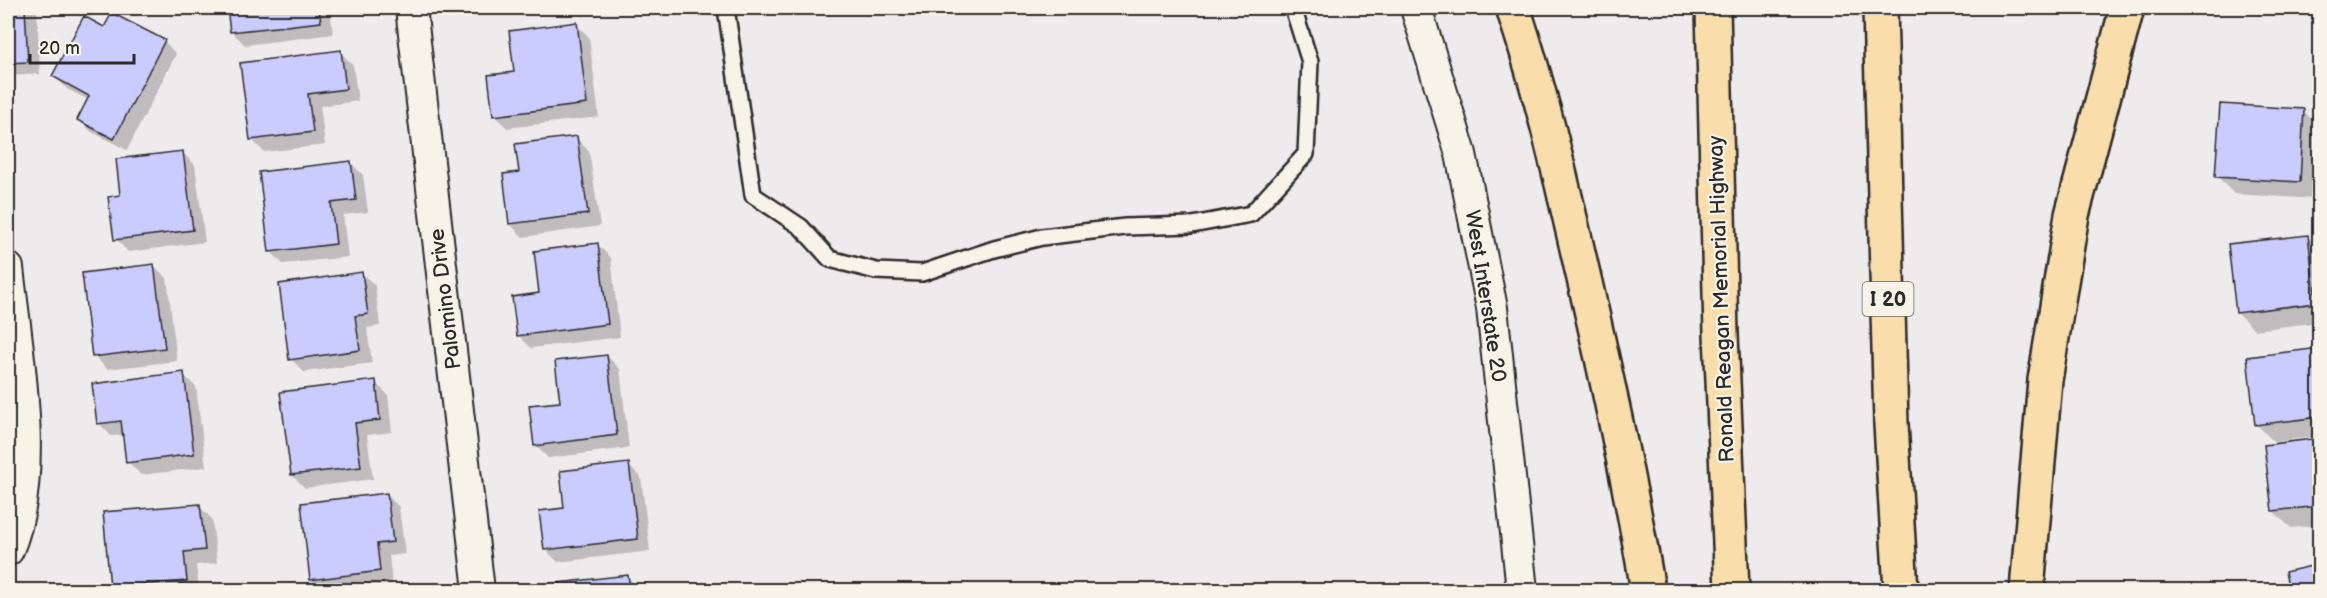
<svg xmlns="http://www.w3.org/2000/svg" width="2327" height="598" font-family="'Balsamiq Sans',sans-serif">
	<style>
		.shadow { fill: #0003 }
		.building { fill: #cacbfe; stroke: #2b2b2b; stroke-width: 1.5 }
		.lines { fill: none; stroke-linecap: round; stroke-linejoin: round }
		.service-casing { stroke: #2b2b2b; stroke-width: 20 }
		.minor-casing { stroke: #2b2b2b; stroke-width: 34 }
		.motorway-casing { stroke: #2b2b2b; stroke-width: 38 }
		.service { stroke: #f7f3e8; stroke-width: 15 }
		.minor { stroke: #f7f3e8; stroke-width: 30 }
		.motorway { stroke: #f9deab; stroke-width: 33 }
		.labels { text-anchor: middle; stroke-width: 4.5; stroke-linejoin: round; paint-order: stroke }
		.shield { fill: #f7f3e8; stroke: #686764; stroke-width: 1.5 }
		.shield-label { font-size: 20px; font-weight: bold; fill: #2b2b2b }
		.street-label { font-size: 21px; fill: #2b2b2b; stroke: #f7f3e8 }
	</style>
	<rect width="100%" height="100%" fill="#eeebec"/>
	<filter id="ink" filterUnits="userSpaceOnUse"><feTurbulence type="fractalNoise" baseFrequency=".0167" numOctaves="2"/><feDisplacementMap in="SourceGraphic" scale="12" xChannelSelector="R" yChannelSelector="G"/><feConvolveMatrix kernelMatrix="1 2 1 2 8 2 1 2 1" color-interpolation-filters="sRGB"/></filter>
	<g filter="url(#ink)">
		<path class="shadow" d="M8,8H35L37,10L40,74L8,76Z
			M229,8H330L333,34L245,45L232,32Z
			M531,8H550L534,10Z
			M576,24L589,37L599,117L507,128L494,115L516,74Z
			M164,41L176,54L127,150L92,132L79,120L89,100L67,89L54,76Z
			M340,52L353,65L358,101L320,106L325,145L264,152L251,139Z
			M2303,111L2320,127L2317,199L2234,194L2217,176Z
			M576,138L589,151L600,226L523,237L510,224L520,173Z
			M182,152L195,165L205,242L128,252L116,239L122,197Z
			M350,162L363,175L368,212L343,215L348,257L283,264L271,252Z
			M2307,236L2320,248V322L2255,330L2237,313Z
			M598,245L611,258L620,337L531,348L518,335L541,295Z
			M154,266L167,278L177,361L107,369L94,356Z
			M362,273L375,286L380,326L367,328L372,363L304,372L291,359Z
			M2320,349V436L2274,442L2256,424Z
			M607,356L620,369L629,448L548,458L535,445L561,403Z
			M183,374L196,387L206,467L141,475L128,462L124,435L111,436L99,423Z
			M375,382L388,395L392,432L367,435L373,479L305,488L292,475Z
			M2320,440V525L2291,528L2273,511Z
			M628,465L641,477L650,551L558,562L545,549L566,509Z
			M386,494L399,507L405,554L389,556L392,584L323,590L312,579Z
			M199,506L212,519L217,563L196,565L199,590H116L112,586Z
			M627,576L640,590H551L550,585Z"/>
		<path class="building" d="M8,8H25L28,62L8,63Z
			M227,8H319L321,22L230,32Z
			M112,13L165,40L114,139L77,120L89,96L52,76L84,16L104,27Z
			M577,22L587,104L493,116L488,75L514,72L509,31Z
			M341,50L346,89L308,94L313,132L250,140L240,63Z
			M2220,104L2304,109L2300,182L2215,177Z
			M577,136L588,214L509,224L503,174L519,172L515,144Z
			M183,151L193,230L114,240L108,197L120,195L116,159Z
			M351,161L356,200L331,203L336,244L269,252L259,172Z
			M2308,235L2316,303L2236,313L2228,244Z
			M598,243L608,324L517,336L512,297L539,293L534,251Z
			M154,264L165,348L92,357L82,273Z
			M362,272L368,314L355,316L360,350L289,360L279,284Z
			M2320,348V417L2255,425L2247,357Z
			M607,355L617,435L534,446L529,405L560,402L555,361Z
			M184,372L194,454L126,463L121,421L97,424L92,384Z
			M376,380L380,420L355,423L361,467L291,475L280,392Z
			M2320,438V506L2272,511L2264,445Z
			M629,463L638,539L544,550L539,511L564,508L560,471Z
			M387,493L393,542L377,544L380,571L310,580L301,503Z
			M200,504L205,550L184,552L187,581L110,587L103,512Z
			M2320,564V590H2289L2285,572Z
			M628,575L630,590H550L549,584Z"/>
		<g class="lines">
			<defs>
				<path id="service" d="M726,8L753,195L801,227L830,259L876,271L922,273L994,249L1042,237L1125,227L1192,225L1251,214L1306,154L1310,62L1293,8"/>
				<path id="minor" d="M411,8L479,590
					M1416,8L1461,154L1492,308L1522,590
					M8,268C17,350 41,473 8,550"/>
				<path id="motorway" d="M1513,8C1540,88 1560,174 1579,257C1605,368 1629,478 1648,590
					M1713,8L1721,334L1732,590
					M1880,8L1891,424L1901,590
					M2027,590L2045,380L2072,215L2127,8"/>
			</defs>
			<use href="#service" class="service-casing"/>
			<use href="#minor" class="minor-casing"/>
			<use href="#motorway" class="motorway-casing"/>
			<use href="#service" class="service"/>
			<use href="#minor" class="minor"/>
			<use href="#motorway" class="motorway"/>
		</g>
	</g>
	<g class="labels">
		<rect class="shield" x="1862.5" y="282" width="51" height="34" rx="4.5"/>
		<g class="shield-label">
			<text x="1888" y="306">I 20</text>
		</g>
		<g class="street-label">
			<text transform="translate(1486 296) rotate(81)" y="7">West Interstate 20</text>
			<text transform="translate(445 299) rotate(-97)" y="7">Palomino Drive</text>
			<text transform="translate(1721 299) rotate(-92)" y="7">Ronald Reagan Memorial Highway</text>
		</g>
	</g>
	<rect width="2327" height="598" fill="none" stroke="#f7f3e8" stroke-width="30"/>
	<rect x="15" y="15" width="2297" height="568" fill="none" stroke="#2b2b2b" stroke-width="2" filter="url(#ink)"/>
	<path d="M30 54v9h104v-9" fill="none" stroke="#2b2b2b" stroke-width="3"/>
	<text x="39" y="54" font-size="18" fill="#2b2b2b" stroke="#f7f3e8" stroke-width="4.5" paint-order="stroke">20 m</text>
</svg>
